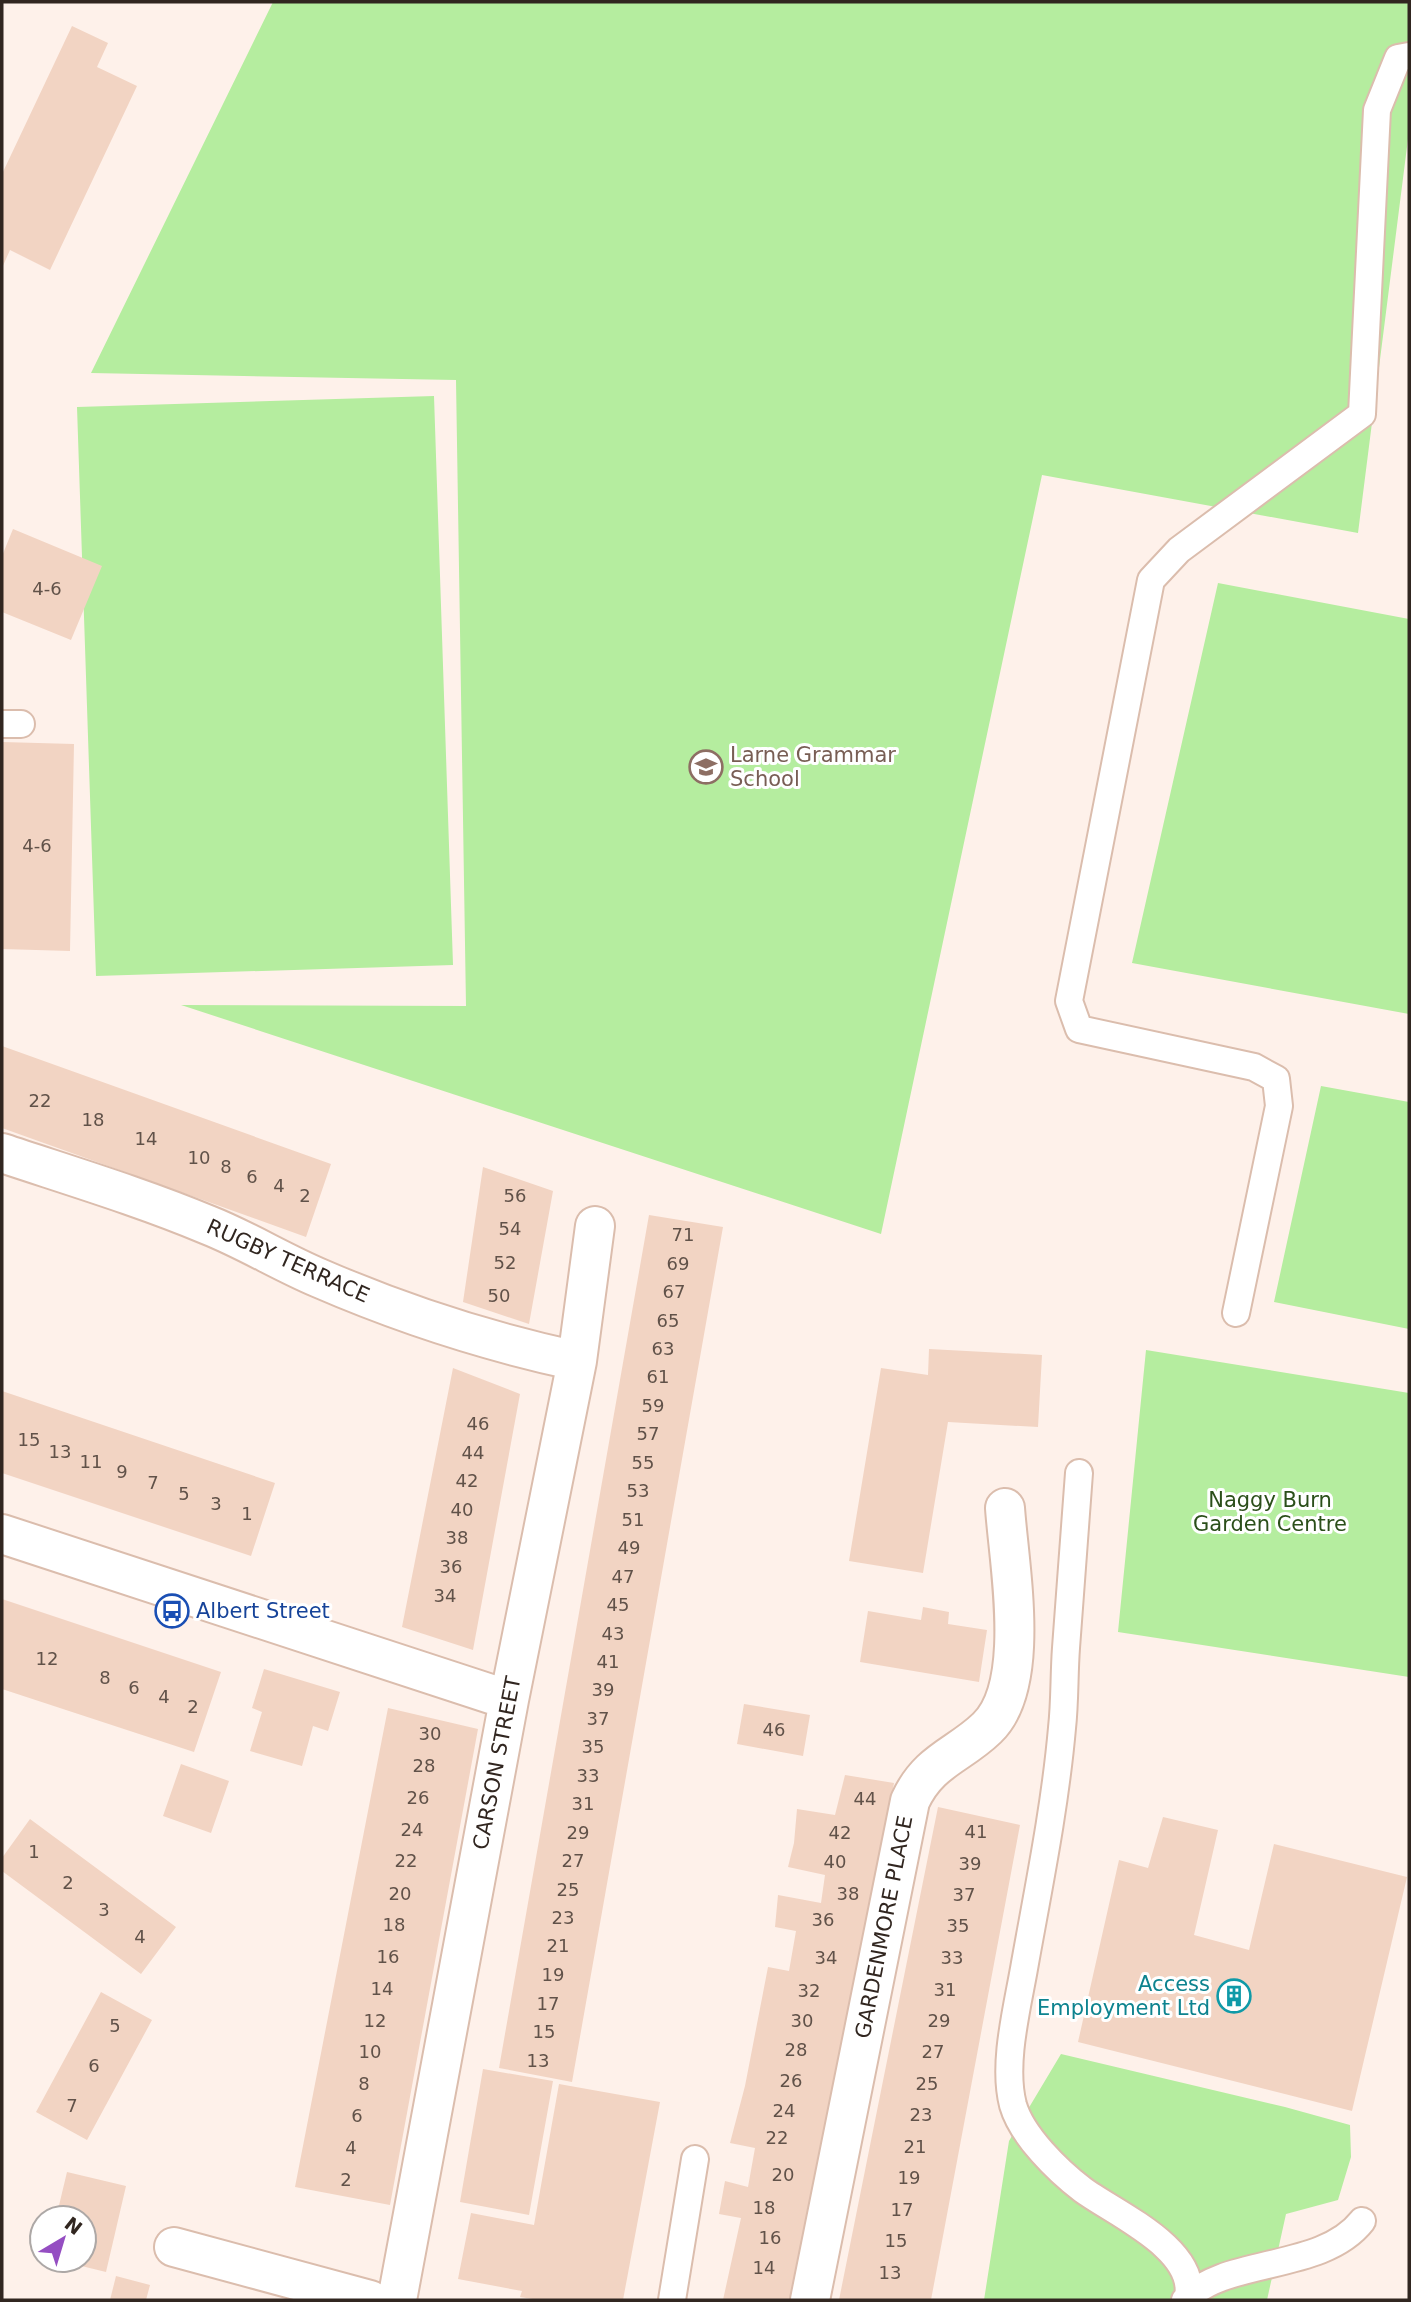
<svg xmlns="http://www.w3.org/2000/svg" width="1411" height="2302" font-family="'DejaVu Sans',sans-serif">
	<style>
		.green { fill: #b5ed9f }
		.building { fill: #f2d4c3 }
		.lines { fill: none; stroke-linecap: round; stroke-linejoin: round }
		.lane-casing { stroke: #dbbdad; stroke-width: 30 }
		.street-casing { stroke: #dbbdad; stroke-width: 42 }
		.lane { stroke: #fff; stroke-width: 26 }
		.street { stroke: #fff; stroke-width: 38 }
		.labels { text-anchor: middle; stroke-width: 6; stroke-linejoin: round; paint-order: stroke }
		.number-label { font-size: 18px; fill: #615249 }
		.education-label { font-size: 21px; fill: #785e54; stroke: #fff; text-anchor: start }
		.street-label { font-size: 21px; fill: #312620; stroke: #fff }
		.park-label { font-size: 21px; fill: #2b4f1a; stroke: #fff }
		.transit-label { font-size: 21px; fill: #164399; stroke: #fff; text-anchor: start }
		.culture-label { font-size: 21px; fill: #0d838f; stroke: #fff; text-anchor: end }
	</style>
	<rect width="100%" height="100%" fill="#fef1ea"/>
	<path class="green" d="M273,2H1409V131L1358,533L1042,475L881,1234L181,1005L466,1006L456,380L91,373Z
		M434,396L453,965L96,976L77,407Z
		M1218,583L1409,619V1014L1132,963Z
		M1321,1086L1409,1102V1329L1274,1302Z
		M1146,1350L1409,1393V1677L1118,1632Z
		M1061,2054L1285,2107L1350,2125L1351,2157L1338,2200L1286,2214L1267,2300H984L1009,2141Z"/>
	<path class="building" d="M72,26L108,43L97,67L137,86L50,270L10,250L2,268V174Z
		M13,529L102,566L71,640L2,612V556Z
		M2,742L74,744L70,951L2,949Z
		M2,1046L331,1164L306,1237L2,1128Z
		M483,1167L553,1191L529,1324L463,1302Z
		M649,1215L723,1227L572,2082L499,2068Z
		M929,1349L1042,1355L1038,1427L948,1422L923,1573L849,1561L881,1368L928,1375Z
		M453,1368L520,1394L473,1650L402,1627Z
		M2,1391L275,1483L251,1556L2,1473Z
		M2,1599L221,1672L194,1752L2,1689Z
		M923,1607L949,1612L948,1624L987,1630L979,1682L860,1662L868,1611L921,1620Z
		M264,1669L340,1692L328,1731L313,1726L302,1766L250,1751L262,1712L252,1708Z
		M744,1704L810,1715L803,1756L737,1744Z
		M388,1708L478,1729L390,2205L295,2187Z
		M181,1764L229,1781L211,1833L163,1816Z
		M845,1775L894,1783L881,1857L790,2300H723L741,2218L719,2214L725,2181L748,2187L755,2148L730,2143L745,2086L768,1967L789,1971L796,1931L775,1927L778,1895L821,1903L825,1875L788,1867L794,1843L797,1809L835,1815Z
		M938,1807L1020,1825L931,2300H839Z
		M1163,1817L1218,1830L1194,1935L1249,1950L1274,1844L1407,1877L1352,2111L1078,2042L1119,1860L1148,1868Z
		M30,1819L176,1927L141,1974L2,1871V1858Z
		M101,1992L152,2020L87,2140L36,2112Z
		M483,2069L553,2081L529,2215L460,2202Z
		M559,2084L660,2102L623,2300H539L520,2297L522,2291L458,2279L471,2213L534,2225Z
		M67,2172L126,2186L106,2272L61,2261L84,2260V2218H56Z
		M116,2276L150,2285L146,2300H110Z"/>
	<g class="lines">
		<defs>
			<path id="lane" d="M2,724H21
				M1236,1313L1279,1106L1276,1079L1254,1067L1079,1029L1069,1001L1151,580L1179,550L1362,414L1377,110L1398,58L1409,56
				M1079,1473C1075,1532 1070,1590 1066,1648C1064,1675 1065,1701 1062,1728C1055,1807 1039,1885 1025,1963C1018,2005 1002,2063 1013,2105C1022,2136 1058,2171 1083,2190C1116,2214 1197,2249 1188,2297
				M672,2300L695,2159
				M1185,2300C1225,2257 1322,2272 1362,2221"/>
			<path id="street" d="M2,1153C71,1176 141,1197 208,1225C246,1240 281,1262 319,1278C402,1314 489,1342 577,1361
				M2,1534L509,1700
				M174,2247L370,2300
				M397,2300L509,1700L577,1361L595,1226
				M810,2300L910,1801C929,1760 958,1756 987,1728C1032,1685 1009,1566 1005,1508"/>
		</defs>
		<use href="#lane" class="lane-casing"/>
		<use href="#street" class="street-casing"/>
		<use href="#lane" class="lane"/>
		<use href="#street" class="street"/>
	</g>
	<defs>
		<symbol id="school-ring" viewBox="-11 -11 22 22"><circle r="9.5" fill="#fff" stroke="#8d6e63" stroke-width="1.5"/><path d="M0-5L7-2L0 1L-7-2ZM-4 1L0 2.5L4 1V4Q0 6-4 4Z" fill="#8d6e63"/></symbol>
		<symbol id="bus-ring" viewBox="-11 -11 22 22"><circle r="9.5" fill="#fff" stroke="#1a4fb4" stroke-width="1.5"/><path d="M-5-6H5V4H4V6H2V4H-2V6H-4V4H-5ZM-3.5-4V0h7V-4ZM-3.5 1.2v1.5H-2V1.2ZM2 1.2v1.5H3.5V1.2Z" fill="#1a4fb4"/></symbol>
		<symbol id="building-ring" viewBox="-11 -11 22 22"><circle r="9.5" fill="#fff" stroke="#0f9aa8" stroke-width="1.5"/><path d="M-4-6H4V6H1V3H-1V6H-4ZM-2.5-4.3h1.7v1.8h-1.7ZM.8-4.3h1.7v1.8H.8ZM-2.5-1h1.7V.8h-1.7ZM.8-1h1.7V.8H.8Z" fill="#0f9aa8"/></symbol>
	</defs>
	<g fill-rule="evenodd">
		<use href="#school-ring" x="687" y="748" width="38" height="38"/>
		<use href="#bus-ring" x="153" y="1592" width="38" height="38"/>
		<use href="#building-ring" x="1215" y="1977" width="38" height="38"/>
	</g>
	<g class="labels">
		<g class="number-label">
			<text x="47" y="595">4-6</text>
			<text x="37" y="852">4-6</text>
			<text x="40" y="1107">22</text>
			<text x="93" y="1126">18</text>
			<text x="146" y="1145">14</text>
			<text x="199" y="1164">10</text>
			<text x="226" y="1173">8</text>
			<text x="252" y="1183">6</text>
			<text x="279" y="1192">4</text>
			<text x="305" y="1202">2</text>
			<text x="515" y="1202">56</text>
			<text x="510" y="1235">54</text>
			<text x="683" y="1241">71</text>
			<text x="505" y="1269">52</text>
			<text x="678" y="1270">69</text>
			<text x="674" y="1298">67</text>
			<text x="499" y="1302">50</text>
			<text x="668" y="1327">65</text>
			<text x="663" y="1355">63</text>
			<text x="658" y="1383">61</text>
			<text x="653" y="1412">59</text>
			<text x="478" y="1430">46</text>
			<text x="648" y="1440">57</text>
			<text x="29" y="1446">15</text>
			<text x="60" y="1458">13</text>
			<text x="473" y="1459">44</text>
			<text x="91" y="1468">11</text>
			<text x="643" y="1469">55</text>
			<text x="122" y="1478">9</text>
			<text x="467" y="1487">42</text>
			<text x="153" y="1489">7</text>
			<text x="638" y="1497">53</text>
			<text x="184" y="1500">5</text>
			<text x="216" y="1510">3</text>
			<text x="462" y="1516">40</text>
			<text x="247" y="1520">1</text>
			<text x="633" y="1526">51</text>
			<text x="457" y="1544">38</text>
			<text x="629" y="1554">49</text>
			<text x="451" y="1573">36</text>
			<text x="623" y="1583">47</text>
			<text x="445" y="1602">34</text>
			<text x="618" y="1611">45</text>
			<text x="613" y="1640">43</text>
			<text x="47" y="1665">12</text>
			<text x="608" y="1668">41</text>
			<text x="105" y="1684">8</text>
			<text x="134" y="1694">6</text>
			<text x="603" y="1696">39</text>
			<text x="164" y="1703">4</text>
			<text x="193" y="1713">2</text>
			<text x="598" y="1725">37</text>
			<text x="774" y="1736">46</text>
			<text x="430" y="1740">30</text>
			<text x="593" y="1753">35</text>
			<text x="424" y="1772">28</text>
			<text x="588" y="1782">33</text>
			<text x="418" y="1804">26</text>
			<text x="865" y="1805">44</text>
			<text x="583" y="1810">31</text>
			<text x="412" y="1836">24</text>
			<text x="976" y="1838">41</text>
			<text x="578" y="1839">29</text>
			<text x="840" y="1839">42</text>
			<text x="34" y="1858">1</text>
			<text x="406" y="1867">22</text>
			<text x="573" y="1867">27</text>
			<text x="835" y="1868">40</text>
			<text x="970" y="1870">39</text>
			<text x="68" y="1889">2</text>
			<text x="568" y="1896">25</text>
			<text x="400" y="1900">20</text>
			<text x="848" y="1900">38</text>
			<text x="964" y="1901">37</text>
			<text x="104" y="1916">3</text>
			<text x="563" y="1924">23</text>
			<text x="823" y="1926">36</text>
			<text x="394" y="1931">18</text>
			<text x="958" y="1932">35</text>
			<text x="140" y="1943">4</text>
			<text x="558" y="1952">21</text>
			<text x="388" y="1963">16</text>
			<text x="826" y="1964">34</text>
			<text x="952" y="1964">33</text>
			<text x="553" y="1981">19</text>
			<text x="382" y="1995">14</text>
			<text x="945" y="1996">31</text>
			<text x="809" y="1997">32</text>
			<text x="548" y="2010">17</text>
			<text x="375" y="2027">12</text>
			<text x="802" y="2027">30</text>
			<text x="939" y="2027">29</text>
			<text x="115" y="2032">5</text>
			<text x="544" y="2038">15</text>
			<text x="796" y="2056">28</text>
			<text x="370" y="2058">10</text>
			<text x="933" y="2058">27</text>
			<text x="538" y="2067">13</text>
			<text x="94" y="2072">6</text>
			<text x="791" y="2087">26</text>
			<text x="364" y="2090">8</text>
			<text x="927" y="2090">25</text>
			<text x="72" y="2112">7</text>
			<text x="784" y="2117">24</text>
			<text x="921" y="2121">23</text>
			<text x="357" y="2122">6</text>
			<text x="777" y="2144">22</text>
			<text x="915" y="2153">21</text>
			<text x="351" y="2154">4</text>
			<text x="783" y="2181">20</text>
			<text x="909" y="2184">19</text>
			<text x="346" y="2186">2</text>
			<text x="764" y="2214">18</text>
			<text x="902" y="2216">17</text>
			<text x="770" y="2244">16</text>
			<text x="896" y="2247">15</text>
			<text x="764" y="2274">14</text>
			<text x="890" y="2279">13</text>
		</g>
		<g class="education-label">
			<text x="730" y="762">Larne Grammar<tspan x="730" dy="24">School</tspan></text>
		</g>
		<g class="street-label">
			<text transform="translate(288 1261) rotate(24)" y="7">RUGBY TERRACE</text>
			<text transform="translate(497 1763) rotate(-79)" y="7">CARSON STREET</text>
			<text transform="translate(884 1927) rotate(-79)" y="7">GARDENMORE PLACE</text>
		</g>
		<g class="park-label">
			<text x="1270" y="1507">Naggy Burn<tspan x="1270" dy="24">Garden Centre</tspan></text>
		</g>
		<g class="transit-label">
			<text x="196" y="1618">Albert Street</text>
		</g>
		<g class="culture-label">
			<text x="1210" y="1991">Access<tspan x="1210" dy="24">Employment Ltd</tspan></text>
		</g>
	</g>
	<rect width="1411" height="2302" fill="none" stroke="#312620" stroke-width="7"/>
	<g transform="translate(63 2239) rotate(38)"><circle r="33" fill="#ffffff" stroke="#ada8a6" stroke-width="2"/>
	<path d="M0-5L12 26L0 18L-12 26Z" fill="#954ec2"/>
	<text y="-10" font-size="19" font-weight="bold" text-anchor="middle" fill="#312620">N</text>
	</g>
</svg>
